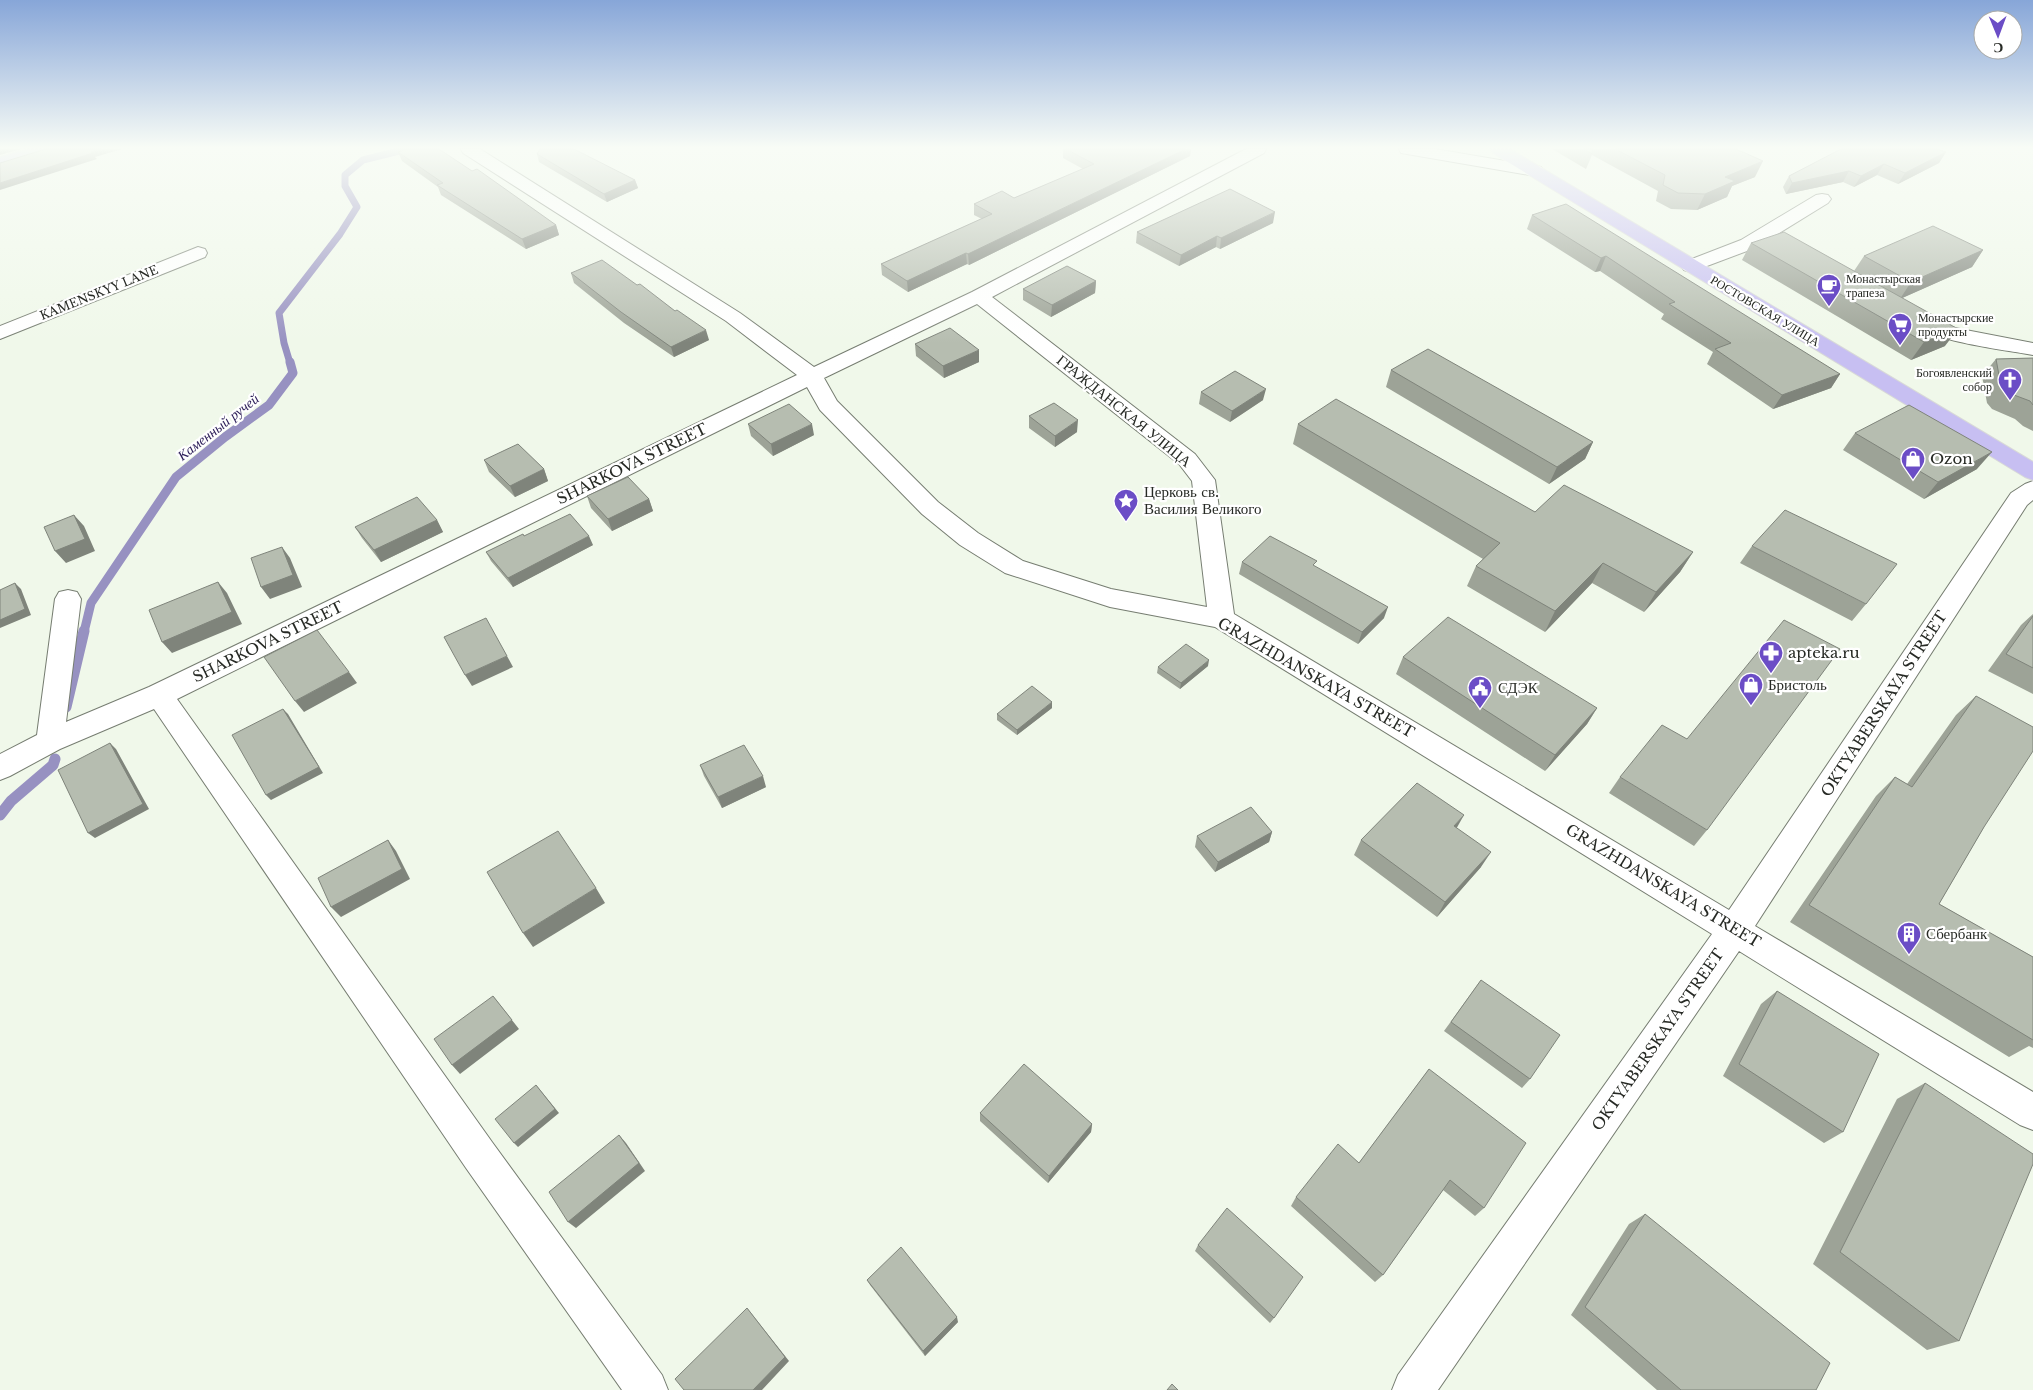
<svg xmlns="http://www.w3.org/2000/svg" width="2033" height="1390" font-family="'Libre Baskerville',serif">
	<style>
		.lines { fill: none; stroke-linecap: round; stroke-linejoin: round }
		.stream-far2 { stroke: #9791c1; stroke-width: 7 }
		.stream-far1 { stroke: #9791c1; stroke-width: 9 }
		.stream { stroke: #9791c1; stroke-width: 11 }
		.minor-casing { stroke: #767d71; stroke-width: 2 }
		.major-casing { stroke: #d8d9d8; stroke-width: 2 }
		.minor { fill: #fff; fill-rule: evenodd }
		.major { fill: #c7bff2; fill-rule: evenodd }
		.wall { fill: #9da397 }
		.shaded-wall { fill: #7f847b }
		.building { fill: #b6bdb0; stroke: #7f847b }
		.labels { text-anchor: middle; stroke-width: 4.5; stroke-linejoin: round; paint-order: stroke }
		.far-poi-label { font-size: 12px; fill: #272a25; stroke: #fff; text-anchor: start }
		.far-street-label { font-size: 12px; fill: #272a25; stroke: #fff }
		.far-water-label { font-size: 14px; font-style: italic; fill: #2e205a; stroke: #fff }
		.street-label { font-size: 15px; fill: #272a25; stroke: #fff }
		.poi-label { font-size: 15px; fill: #272a25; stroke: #fff; text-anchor: start }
	</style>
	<rect width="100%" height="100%" fill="#f0f8ea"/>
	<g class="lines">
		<path class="stream-far2" d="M290,363L284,343L279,313L340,234L357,207L345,186V175L363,160L407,149"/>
		<path class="stream-far1" d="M84,632L91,603L176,477L225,437L269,405L293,373L290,362"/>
		<path class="stream" d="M66,707L84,631
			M0,815L11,801L53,765L55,759"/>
		<defs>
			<path id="minor" d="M461,149H480L740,313L814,367L972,292L1246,149H1266L1264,153L992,297L1195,454L1215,480L1234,614L1729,910L2011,493L2025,484L2033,481V500L2027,505L1755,926L2033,1092V1130L2020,1125L1739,951L1438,1390H1392L1398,1375L1712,934L1215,627L1110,607L1005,573L960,545L922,514L820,410L807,387L177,699L492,1142L662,1375L668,1390H622L466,1168L154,709L60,749L10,776L0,780V754L37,735L55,599L59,592L68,590L77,592L81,599L66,722L149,687L797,375L726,321L463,153ZM977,304L1179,464L1192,481L1207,607L1111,589L1023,561L978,533L938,502L837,401L824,378Z
				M1399,149H1435L1535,166L1541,167L1544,171L1541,175L1535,176L1407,154L1401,153Z
				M1822,194L1828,195L1831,199L1828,203L1755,248L1691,272L1684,270L1681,266L1684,262L1741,240L1816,195Z
				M198,247L205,249L207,253L205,257L0,339V326Z
				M1921,315L1945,326L2033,343V355C2007,350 1925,341 1911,321L1914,317Z"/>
			<path id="major" d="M27,149H51L49,153L0,168V157Z
				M1491,149H1510L2033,462V480L2025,477L1493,153Z"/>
		</defs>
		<use href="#minor" class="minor-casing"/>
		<use href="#major" class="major-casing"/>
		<use href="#minor" class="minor"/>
		<use href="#major" class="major"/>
	</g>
	<path class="wall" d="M1063,149H1191L1190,156L969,265L967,264L908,292L882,275L881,264L982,219L974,215V204L1014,198L1083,169L1063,158Z
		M1552,149H1736L1755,177L1732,186L1727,197L1697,210L1671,209L1656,201L1658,191L1592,155L1586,169Z
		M398,152L472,171L556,225L559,235L526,249L441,195L438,187L402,161Z
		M1946,152L1939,163L1898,184L1877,175L1854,187L1843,182L1786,194L1783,187L1789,176Z
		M537,154L635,180L638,188L607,202L539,162Z
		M1532,215L1840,374L1831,388L1773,409L1707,364L1713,352L1661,319L1664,314L1600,271L1595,272L1527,229Z
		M1273,223L1220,249L1216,247L1179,266L1136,243L1137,232Z
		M1751,243L1854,271L1864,256L1983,250L1972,267L1902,298L1945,346L1911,360L1742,260Z
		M571,273L709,340L674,357L624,323L574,283Z
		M1096,281L1095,293L1051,317L1023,300V289Z
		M915,344L979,362L944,378L916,356Z
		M2033,358V431L2023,426L2015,419L1992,409L1987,403L1982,376L1996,359Z
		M1391,370L1593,442L1585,459L1549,484L1386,387Z
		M1201,392L1263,400L1230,422L1199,404Z
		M1029,416L1077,432L1055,447L1029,428Z
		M748,424L814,435L773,456L751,436Z
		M1298,424L1535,512L1693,552L1680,572L1644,612L1592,583L1545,632L1467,586L1476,566L1483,559L1293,444Z
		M1855,433L1977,469L1924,499L1843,450Z
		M484,460L544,469L548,481L515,497L489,472Z
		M587,496L649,499L653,511L612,531L591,508Z
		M437,520L443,532L381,562L362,538L355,527Z
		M524,536L593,545L513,587L491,561L486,552Z
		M1752,546L1866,604L1852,621L1740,563Z
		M1242,562L1384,618L1358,644L1239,574Z
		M2033,614V694L1988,671L2021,625Z
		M1403,657L1597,708L1587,724L1545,771L1396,674Z
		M1208,666L1180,689L1157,673L1158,667Z
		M1976,696L1984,827L1939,904L2033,957V1048L2029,1046L2009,1057L1790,922L1876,796L1895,777L1907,784L1956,715Z
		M1052,708L1017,735L997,720V714Z
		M700,765L766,787L722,808L704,776Z
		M1620,777L1707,830L1694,846L1609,793Z
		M1457,828L1481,867L1437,917L1354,855L1361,840Z
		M1272,832L1269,842L1215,872L1195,847L1197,836Z
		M1481,980L1530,1079L1522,1088L1444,1031Z
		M1777,991L1843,1132L1824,1143L1723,1076L1761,1004Z
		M1429,1069L1484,1208L1475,1216L1443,1190L1383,1275L1375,1282L1291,1206L1296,1197L1359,1163Z
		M1925,1083L1959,1341L1927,1350L1813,1264L1897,1099Z
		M980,1113L1092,1124L1091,1132L1048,1183L980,1121Z
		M1645,1214L1816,1390H1657L1571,1315L1629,1224Z
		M1198,1245L1274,1318L1270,1323L1195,1251Z
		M867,1280L958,1322L925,1356L870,1285Z"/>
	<path class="shaded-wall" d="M0,149H21L0,155Z
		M101,149H122L95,157L97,159L0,190V183Z
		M1186,149H1191L1190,156L969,265L968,254Z
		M1946,152L1939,163L1898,184L1905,173Z
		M1763,161L1755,177L1732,186L1727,197L1697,210L1705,194L1725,177Z
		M1884,164L1877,175L1854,187L1861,176Z
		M1849,171L1843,182L1786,194L1792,183Z
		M635,180L638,188L607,202L604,194Z
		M1275,212L1273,223L1220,249L1221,238Z
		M556,225L559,235L526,249L522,239Z
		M1217,236L1216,247L1179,266L1181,255Z
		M1983,250L1972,267L1900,299L1911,282Z
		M966,253L967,264L908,292L907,281Z
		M1606,256L1600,271L1595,272L1601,258Z
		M1096,281L1095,293L1051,317L1052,305Z
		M1958,329L1945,346L1911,360L1924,342Z
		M706,330L709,340L674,357L671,347Z
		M979,350V362L944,378L943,366Z
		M1840,374L1831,388L1773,409L1782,395Z
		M1266,389L1263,400L1230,422L1232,411Z
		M1078,420L1077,432L1055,447V436Z
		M812,424L814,435L773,456L771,444Z
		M1593,442L1585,459L1549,484L1557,467Z
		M1992,452L1977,469L1924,499L1938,482Z
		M544,469L548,481L515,497L510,486Z
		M649,499L653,511L612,531L608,519Z
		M74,515L84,526L95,551L66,563L55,551Z
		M437,520L443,532L381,562L374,550Z
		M589,536L593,545L513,587L508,578Z
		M282,547L290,558L302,587L270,599L261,587Z
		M1693,552L1680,572L1644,612L1656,592Z
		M1603,563L1592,583L1545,632L1555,611Z
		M218,582L227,593L242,624L172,653L162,642Z
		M15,583L21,589L31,615L0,628V620Z
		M1388,607L1384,618L1358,644L1362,632Z
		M507,656L513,667L472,686L465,675Z
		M1209,660L1208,666L1180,689L1181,683Z
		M349,672L357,683L304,712L295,701Z
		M1052,702V708L1017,735V730Z
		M1597,708L1587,724L1545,771L1555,755Z
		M283,709L288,714L323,773L271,800L266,795Z
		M110,743L116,749L149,809L95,838L88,833Z
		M763,776L766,787L722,808L718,797Z
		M1464,815L1455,831L1454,826Z
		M1272,832L1269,842L1215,872L1218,862Z
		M388,840L396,851L410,879L341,917L331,907Z
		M1491,852L1481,867L1437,917L1445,902Z
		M596,888L605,903L533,947L523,933Z
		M493,996L519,1029L460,1074L452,1065Z
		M536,1085L559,1113L518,1147L514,1143Z
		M1092,1124L1091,1132L1048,1183L1049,1176Z
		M619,1135L626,1143L645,1171L576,1228L568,1222Z
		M747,1308L789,1361L762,1390H753Z
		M957,1317L958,1322L925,1356L923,1351Z"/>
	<path class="building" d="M46,149H101L91,152L93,153L0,183V163Z
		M406,149H439L472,171L477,169L556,225L522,239L437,185L443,183L398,152Z
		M540,149H574L635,180L604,194L537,154Z
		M1066,149H1186L968,254L966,253L907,281L881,264L992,214L974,204L1002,191L1014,198L1094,164Z
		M1584,149H1593L1592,154Z
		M1615,149H1736L1763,161L1725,177L1735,181L1705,194L1678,193L1663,185L1665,175Z
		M1841,149H1937L1946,152L1905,173L1884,164L1861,176L1849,171L1792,183L1789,176Z
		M1230,189L1275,212L1221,238L1217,236L1181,255L1137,232Z
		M1566,204L1840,374L1782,395L1715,349L1731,343L1669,304L1675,302L1606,256L1601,258L1532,215Z
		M1933,226L1983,250L1911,282L1864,256Z
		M1784,232L1958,329L1924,342L1751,243Z
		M602,260L637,285L640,284L675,311L677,310L706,330L671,347L621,312L571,273Z
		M1067,266L1096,281L1052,305L1023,289Z
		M950,328L979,350L943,366L915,344Z
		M1428,349L1593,442L1557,467L1391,370Z
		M2033,358V405L2030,401L2006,392L2001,386L1996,359Z
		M1235,371L1266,389L1232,411L1201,392Z
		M1336,399L1535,512L1564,485L1693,552L1656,592L1603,563L1555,611L1476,566L1500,543L1298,424Z
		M1054,403L1078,420L1055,436L1029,416Z
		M789,404L812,424L771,444L748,424Z
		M1909,405L1992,452L1938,482L1855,433Z
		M518,444L544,469L510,486L484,460Z
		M628,477L649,499L608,519L587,496Z
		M417,497L437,520L374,550L355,527Z
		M1785,510L1897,564L1866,604L1752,546Z
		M570,514L589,536L508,578L486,552L523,534L524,536Z
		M74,515L85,539L55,551L44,527Z
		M1270,536L1317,561L1313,565L1388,607L1362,632L1242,562Z
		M282,547L293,575L261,587L251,558Z
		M218,582L232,612L162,642L149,610Z
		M15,583L25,609L0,620V590Z
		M2033,616V668L2006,654Z
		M1448,617L1597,708L1555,755L1403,657Z
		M486,618L507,656L465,675L444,637Z
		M1784,620L1840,649L1707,830L1620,777L1662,725L1687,739Z
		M317,630L349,672L295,701L264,657Z
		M1186,644L1209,660L1181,683L1158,667Z
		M1032,686L1052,702L1017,730L997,714Z
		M1976,696L2033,727V751L1984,827L1939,904L2033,957V1040L1809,905L1895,777L1912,787Z
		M283,709L319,767L266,795L232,735Z
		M110,743L143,804L88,833L58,770Z
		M744,745L763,776L718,797L700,765Z
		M1417,783L1464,815L1454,826L1491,852L1445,902L1361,840Z
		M1251,807L1272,832L1218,862L1197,836Z
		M558,831L596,888L523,933L487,872Z
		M388,840L402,869L331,907L318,878Z
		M1481,980L1560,1035L1530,1079L1451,1022Z
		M1777,991L1879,1054L1843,1132L1739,1064Z
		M493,996L512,1020L452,1065L434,1039Z
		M1024,1064L1092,1124L1049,1176L980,1113Z
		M1429,1069L1526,1143L1484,1208L1450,1180L1383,1275L1296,1197L1338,1144L1359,1163Z
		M1925,1083L2033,1154V1164L1959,1341L1840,1252Z
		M536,1085L555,1109L514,1143L495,1119Z
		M619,1135L639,1163L568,1222L549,1192Z
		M1227,1208L1303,1277L1274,1318L1198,1245Z
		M1645,1214L1830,1363L1816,1390H1681L1585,1307Z
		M901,1247L957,1317L923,1351L867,1280Z
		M747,1308L785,1357L753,1390H684L675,1379Z
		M1172,1384L1178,1390H1167Z"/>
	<linearGradient id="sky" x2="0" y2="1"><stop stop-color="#87a6d8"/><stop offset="0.43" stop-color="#f8fcf6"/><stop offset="1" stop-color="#f8fcf6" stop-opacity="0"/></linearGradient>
	<rect width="2033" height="343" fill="url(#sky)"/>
	<defs>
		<symbol id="cafe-pin" viewBox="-11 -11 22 30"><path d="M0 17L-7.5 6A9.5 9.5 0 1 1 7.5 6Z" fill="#6b4dc6" stroke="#fff"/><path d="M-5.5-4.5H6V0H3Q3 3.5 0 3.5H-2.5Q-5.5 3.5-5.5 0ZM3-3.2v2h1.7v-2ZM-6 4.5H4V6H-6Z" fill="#fff"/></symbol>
		<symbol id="supermarket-pin" viewBox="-11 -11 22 30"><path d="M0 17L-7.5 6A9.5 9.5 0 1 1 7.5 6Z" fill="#6b4dc6" stroke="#fff"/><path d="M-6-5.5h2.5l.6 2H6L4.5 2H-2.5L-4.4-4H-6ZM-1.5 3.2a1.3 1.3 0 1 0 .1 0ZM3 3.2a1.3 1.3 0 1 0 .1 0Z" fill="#fff"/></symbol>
		<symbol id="church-pin" viewBox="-11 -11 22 30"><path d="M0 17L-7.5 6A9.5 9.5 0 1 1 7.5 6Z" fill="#6b4dc6" stroke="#fff"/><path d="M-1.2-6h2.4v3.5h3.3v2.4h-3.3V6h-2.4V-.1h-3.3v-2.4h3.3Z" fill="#fff"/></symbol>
		<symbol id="shop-pin" viewBox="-11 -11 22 30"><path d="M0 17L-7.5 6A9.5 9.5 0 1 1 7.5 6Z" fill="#6b4dc6" stroke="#fff"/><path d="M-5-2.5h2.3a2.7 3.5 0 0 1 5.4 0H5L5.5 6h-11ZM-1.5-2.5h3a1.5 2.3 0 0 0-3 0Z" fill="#fff"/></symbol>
		<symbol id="sight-pin" viewBox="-11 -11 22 30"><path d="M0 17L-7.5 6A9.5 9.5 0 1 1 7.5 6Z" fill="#6b4dc6" stroke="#fff"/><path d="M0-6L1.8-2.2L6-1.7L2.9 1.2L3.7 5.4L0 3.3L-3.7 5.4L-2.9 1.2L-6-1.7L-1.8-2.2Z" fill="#fff"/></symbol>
		<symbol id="pharmacy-pin" viewBox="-11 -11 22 30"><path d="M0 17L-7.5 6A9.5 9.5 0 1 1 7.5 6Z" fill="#6b4dc6" stroke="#fff"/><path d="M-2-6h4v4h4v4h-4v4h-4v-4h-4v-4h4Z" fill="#fff"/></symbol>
		<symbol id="civic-pin" viewBox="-11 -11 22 30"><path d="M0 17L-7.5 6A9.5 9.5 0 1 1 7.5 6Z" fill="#6b4dc6" stroke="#fff"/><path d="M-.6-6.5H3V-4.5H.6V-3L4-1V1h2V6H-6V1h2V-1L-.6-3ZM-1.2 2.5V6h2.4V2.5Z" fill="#fff"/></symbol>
		<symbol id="building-pin" viewBox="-11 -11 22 30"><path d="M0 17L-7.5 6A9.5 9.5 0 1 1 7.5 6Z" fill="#6b4dc6" stroke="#fff"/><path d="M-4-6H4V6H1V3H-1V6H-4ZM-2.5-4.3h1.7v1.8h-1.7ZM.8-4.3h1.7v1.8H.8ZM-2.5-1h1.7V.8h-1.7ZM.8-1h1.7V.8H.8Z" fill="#fff"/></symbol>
	</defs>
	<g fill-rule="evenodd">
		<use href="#cafe-pin" x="1815" y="272" width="28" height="38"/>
		<use href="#supermarket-pin" x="1886" y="311" width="28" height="38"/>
		<use href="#church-pin" x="1996" y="366" width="28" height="38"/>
		<use href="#shop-pin" x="1899" y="445" width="28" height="38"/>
		<use href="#sight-pin" x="1112" y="487" width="28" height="38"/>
		<use href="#pharmacy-pin" x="1757" y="639" width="28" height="38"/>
		<use href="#shop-pin" x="1737" y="671" width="28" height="38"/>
		<use href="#civic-pin" x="1466" y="674" width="28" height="38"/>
		<use href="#building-pin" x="1895" y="920" width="28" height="38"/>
	</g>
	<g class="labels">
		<g class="far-poi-label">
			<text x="1846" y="283">Монастырская<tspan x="1846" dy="14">трапеза</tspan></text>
			<text x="1918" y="322">Монастырские<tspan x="1918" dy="14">продукты</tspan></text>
			<text x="1992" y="377" text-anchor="end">Богоявленский<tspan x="1992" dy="14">собор</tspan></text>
		</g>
		<g class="far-street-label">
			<text transform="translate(99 293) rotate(-22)" y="4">KAMENSKYY LANE</text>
			<text transform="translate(1765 311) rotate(31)" y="4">РОСТОВСКАЯ УЛИЦА</text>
		</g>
		<g class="far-water-label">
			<text transform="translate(218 427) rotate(-38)" y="5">Каменный ручей</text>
		</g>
		<g class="street-label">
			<text transform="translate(1124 411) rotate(39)" y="5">ГРАЖДАНСКАЯ УЛИЦА</text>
			<text transform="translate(632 464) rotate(-26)" y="5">SHARKOVA STREET</text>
			<text transform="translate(268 642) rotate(-26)" y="5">SHARKOVA STREET</text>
			<text transform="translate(1316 678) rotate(30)" y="5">GRAZHDANSKAYA STREET</text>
			<text transform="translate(1884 704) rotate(-57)" y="5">OKTYABERSKAYA STREET</text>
			<text transform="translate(1663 886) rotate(31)" y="5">GRAZHDANSKAYA STREET</text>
			<text transform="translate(1658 1040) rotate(-55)" y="5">OKTYABERSKAYA STREET</text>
		</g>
		<g class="poi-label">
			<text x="1930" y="464">Ozon</text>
			<text x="1144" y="497">Церковь св.<tspan x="1144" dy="17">Василия Великого</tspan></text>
			<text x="1788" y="658">apteka.ru</text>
			<text x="1768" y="690">Бристоль</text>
			<text x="1498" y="693">СДЭК</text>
			<text x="1926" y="939">Сбербанк</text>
		</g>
	</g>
	<g transform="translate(1998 35) rotate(179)"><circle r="24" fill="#ffffff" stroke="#a9aaa8"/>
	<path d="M0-4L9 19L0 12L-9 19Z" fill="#6b4dc6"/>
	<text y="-8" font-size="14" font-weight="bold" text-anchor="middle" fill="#272a25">С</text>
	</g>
</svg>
